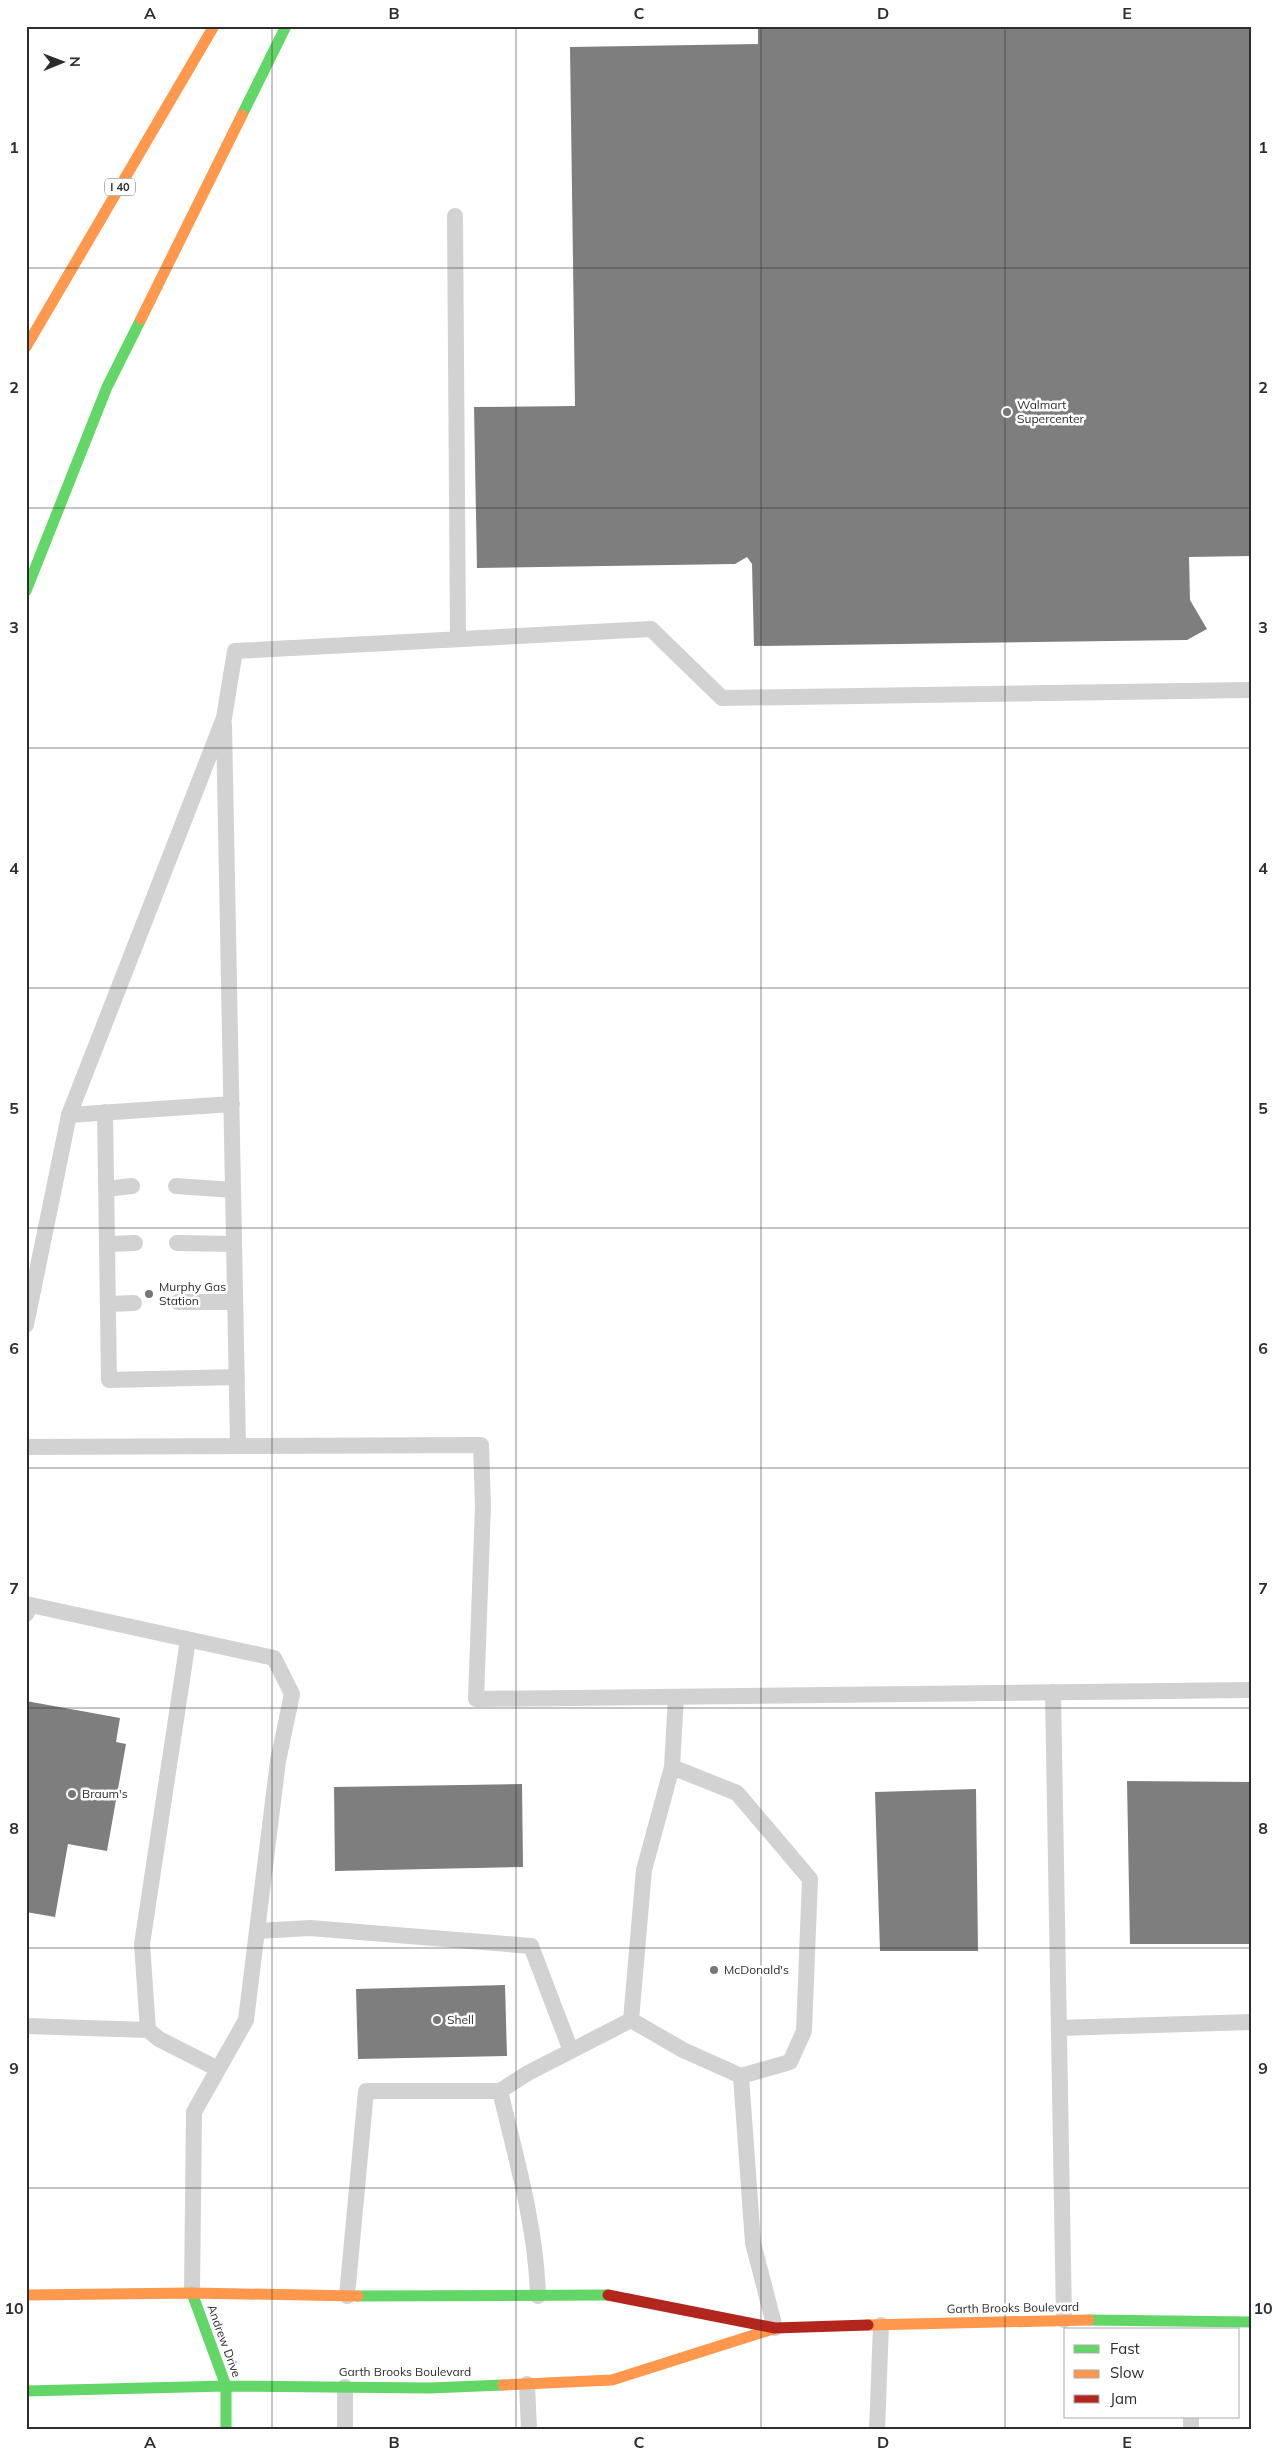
<svg xmlns="http://www.w3.org/2000/svg" width="1277" height="2456" font-family="Mulish,sans-serif">
	<style>
		.building { fill: #7e7e7e }
		.lines { fill: none; stroke-linecap: round; stroke-linejoin: round }
		.lane { stroke: #d2d2d2; stroke-width: 16 }
		.fast { stroke: #63d668; stroke-width: 11 }
		.slow { stroke: #ff974d; stroke-width: 11 }
		.jam { stroke: #b3261e; stroke-width: 11 }
		.grid { fill: none; stroke: #2d2d2d; stroke-width: 1; stroke-opacity: 0.55 }
		.poi-dot { fill: #767676; stroke: #fff; stroke-width: 2 }
		.labels { text-anchor: middle; stroke-width: 5; stroke-linejoin: round; paint-order: stroke }
		.shield { fill: #fff; stroke: #6c6c6c; stroke-width: 1 }
		.shield-label { font-size: 11px; font-weight: bold; fill: #2d2d2d }
		.poi-label { font-size: 12px; fill: #2d2d2d; stroke: #fff; text-anchor: start }
		.street-label { font-size: 12px; fill: #2d2d2d; stroke: #fff }
		.neatline { fill: none; stroke: #2d2d2d; stroke-width: 2 }
		.grid-label { font-size: 16px; text-anchor: middle; font-weight: bold; fill: #2d2d2d }
	</style>
	<rect width="100%" height="100%" fill="#fff"/>
	<path class="building" d="M758,26H1251V556L1189,557L1190,600L1207,629L1187,640L754,646L752,564L747,557L735,564L477,568L474,407L575,406L570,47L758,44Z
		M26,1701L120,1718L116,1742L126,1744L107,1851L68,1844L55,1917L26,1912Z
		M1127,1781L1251,1782V1944H1130Z
		M522,1784L523,1867L335,1871L334,1787Z
		M976,1789L978,1951H880L875,1792Z
		M505,1985L507,2056L358,2059L356,1989Z"/>
	<g class="lines">
		<path class="lane" d="M455,216L458,639
			M224,725L238,1446
			M105,1112L109,1380L237,1377
			M69,1115L232,1104
			M176,1186L233,1190
			M106,1189L132,1186
			M177,1243L234,1244
			M107,1244L135,1243
			M178,1302H235
			M108,1304L134,1303
			M26,1325L69,1115L224,718L235,651L651,629L722,698L1251,690
			M26,1447L481,1445L483,1506L476,1699L1251,1690
			M26,1614L31,1605L274,1658L292,1694L278,1761L246,2020L194,2112L192,2293
			M188,1640L142,1944L148,2030L159,2039L218,2069
			M1053,1692L1064,2320
			M672,1767L737,1793L810,1879L804,2031L790,2062L741,2076L683,2050L631,2020L644,1870L672,1767L676,1697
			M257,1931L310,1928L531,1946L571,2051
			M26,2026L148,2030
			M1059,2028L1251,2022
			M741,2076L753,2243L775,2328
			M347,2296L366,2091H500
			M538,2296C536,2226 516,2158 500,2091L528,2073L631,2020
			M527,2384L529,2430
			M345,2387V2430
			M1191,2417V2430
			M877,2430L881,2325"/>
		<path class="fast" d="M242,115L286,26
			M26,591L107,387L141,319
			M192,2293L226,2386V2430
			M358,2296L608,2295
			M1089,2320L1251,2322
			M26,2391L226,2386L430,2388L503,2385"/>
		<path class="slow" d="M141,319L242,115
			M26,347L214,26
			M26,2295L192,2293L358,2296
			M868,2325L1089,2320
			M503,2385L612,2380L773,2329"/>
		<path class="jam" d="M608,2295L775,2328L868,2325"/>
	</g>
	<path class="grid" d="M272,26V2430M516,26V2430M761,26V2430M1005,26V2430M26,268H1251M26,508H1251M26,748H1251M26,988H1251M26,1228H1251M26,1468H1251M26,1708H1251M26,1948H1251M26,2188H1251"/>
	<g class="poi-dot">
		<circle cx="1007" cy="412" r="5"/>
		<circle cx="149" cy="1294" r="5"/>
		<circle cx="72" cy="1794" r="5"/>
		<circle cx="714" cy="1970" r="5"/>
		<circle cx="437" cy="2020" r="5"/>
	</g>
	<g class="labels">
		<rect class="shield" x="105" y="178.5" width="30" height="17" rx="4"/>
		<g class="shield-label">
			<text x="120" y="191">I 40</text>
		</g>
		<g class="poi-label">
			<text x="1017" y="409">Walmart<tspan x="1017" dy="14">Supercenter</tspan></text>
			<text x="159" y="1291">Murphy Gas<tspan x="159" dy="14">Station</tspan></text>
			<text x="82" y="1798">Braum's</text>
			<text x="724" y="1974">McDonald's</text>
			<text x="447" y="2024">Shell</text>
		</g>
		<g class="street-label">
			<text transform="translate(1013 2308) rotate(-1)" y="4">Garth Brooks Boulevard</text>
			<text transform="translate(224 2341) rotate(70)" y="4">Andrew Drive</text>
			<text x="405" y="2376">Garth Brooks Boulevard</text>
		</g>
	</g>
	<rect width="1277" height="2456" fill="none" stroke="#ffffff" stroke-width="55"/>
	<rect x="1064" y="2328" width="175" height="90" fill="#ffffff" stroke="#ababab"/>
	<rect x="1074" y="2345" width="25" height="8" fill="#63d668" stroke="#ababab"/>
	<text x="1110" y="2354" font-size="15" fill="#2d2d2d">Fast</text>
	<rect x="1074" y="2370" width="25" height="8" fill="#ff974d" stroke="#ababab"/>
	<text x="1110" y="2378" font-size="15" fill="#2d2d2d">Slow</text>
	<rect x="1074" y="2395" width="25" height="8" fill="#b3261e" stroke="#ababab"/>
	<text x="1110" y="2404" font-size="15" fill="#2d2d2d">Jam</text>
	<g transform="translate(62 62) rotate(89)" stroke="#ffffff" stroke-width="4" paint-order="stroke">
	<path d="M0-4L9 19L0 12L-9 19Z" fill="#2d2d2d"/>
	<text y="-8" font-size="14" font-weight="bold" text-anchor="middle" fill="#2d2d2d">N</text>
	</g>
	<rect x="28" y="28" width="1222" height="2400" class="neatline"/>
	<g class="grid-label">
		<text x="150" y="19">A</text>
		<text x="394" y="19">B</text>
		<text x="639" y="19">C</text>
		<text x="883" y="19">D</text>
		<text x="1127" y="19">E</text>
		<text x="14" y="153">1</text>
		<text x="1263" y="153">1</text>
		<text x="14" y="393">2</text>
		<text x="1263" y="393">2</text>
		<text x="14" y="633">3</text>
		<text x="1263" y="633">3</text>
		<text x="14" y="874">4</text>
		<text x="1263" y="874">4</text>
		<text x="14" y="1114">5</text>
		<text x="1263" y="1114">5</text>
		<text x="14" y="1354">6</text>
		<text x="1263" y="1354">6</text>
		<text x="14" y="1594">7</text>
		<text x="1263" y="1594">7</text>
		<text x="14" y="1834">8</text>
		<text x="1263" y="1834">8</text>
		<text x="14" y="2074">9</text>
		<text x="1263" y="2074">9</text>
		<text x="14" y="2314">10</text>
		<text x="1263" y="2314">10</text>
		<text x="150" y="2448">A</text>
		<text x="394" y="2448">B</text>
		<text x="639" y="2448">C</text>
		<text x="883" y="2448">D</text>
		<text x="1127" y="2448">E</text>
	</g>
</svg>
